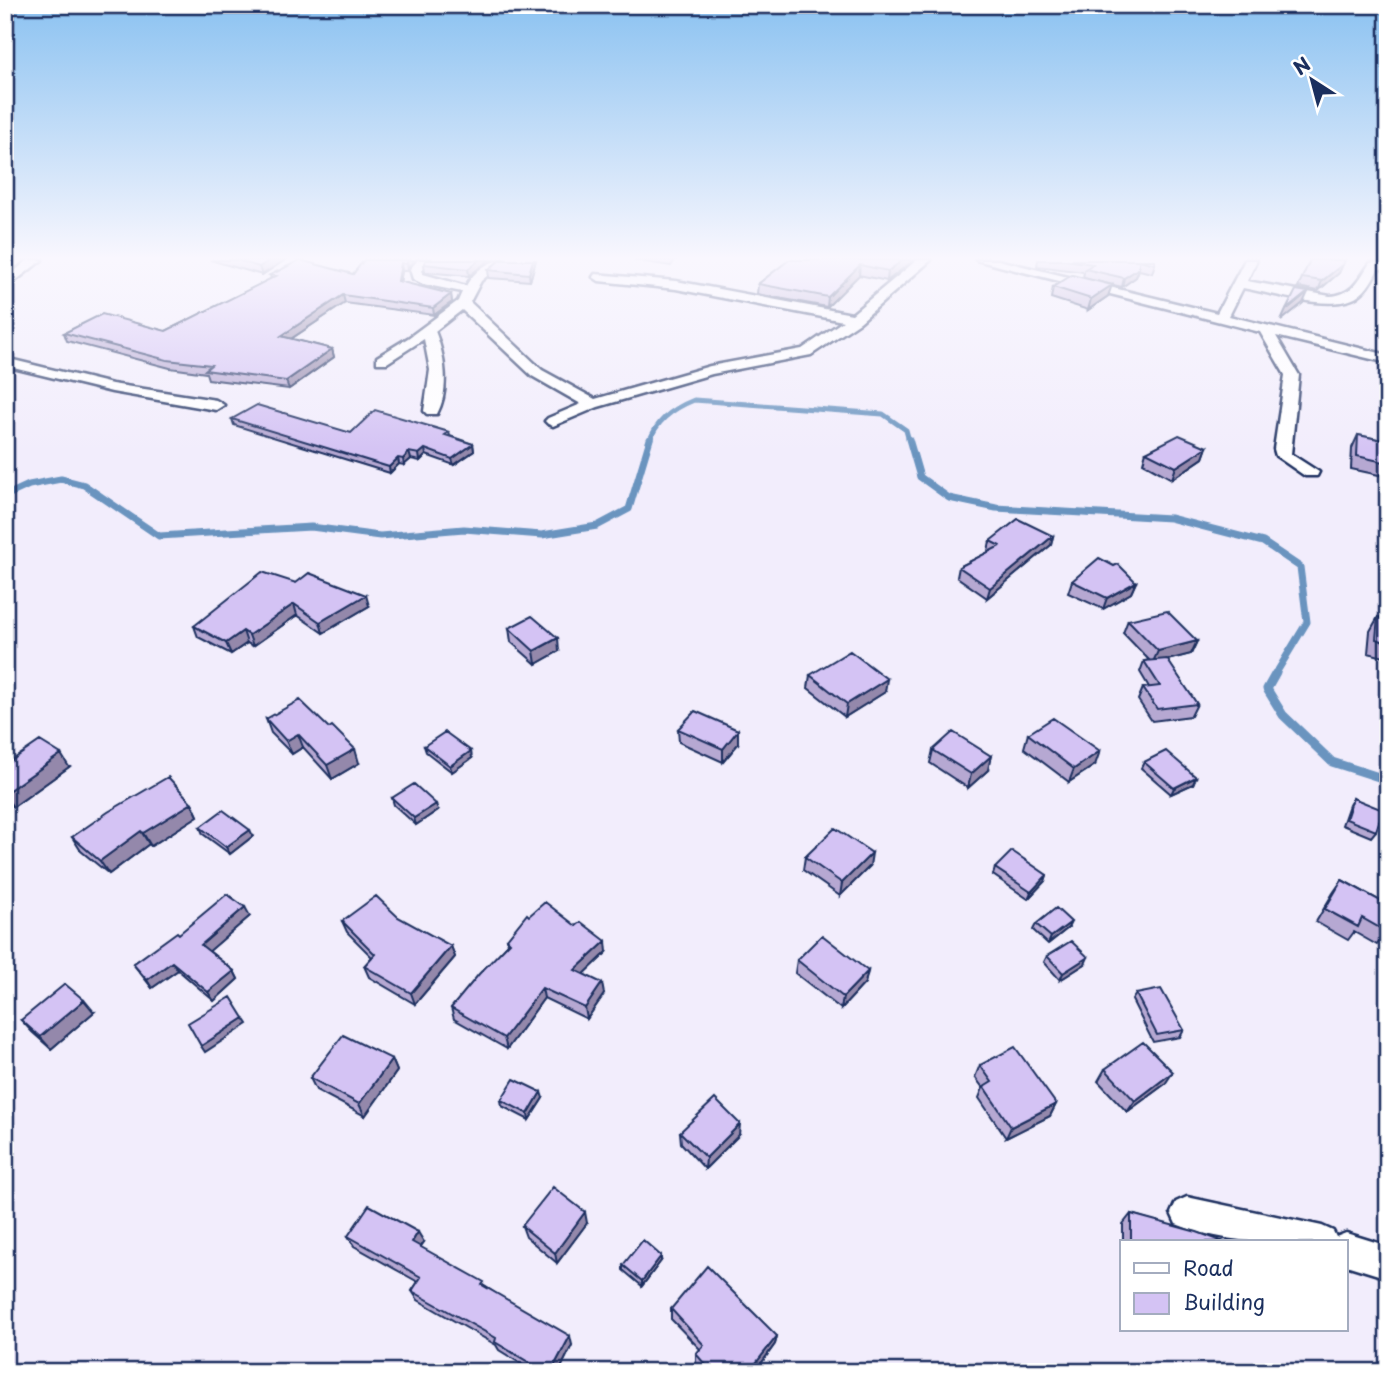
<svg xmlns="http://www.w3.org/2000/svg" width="1393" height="1377" font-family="'Playpen Sans',sans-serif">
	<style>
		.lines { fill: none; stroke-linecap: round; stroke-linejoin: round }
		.stream-far2 { stroke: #6a94bf; stroke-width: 5 }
		.stream-far1 { stroke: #6a94bf; stroke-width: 7 }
		.stream { stroke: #6a94bf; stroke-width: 9 }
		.street-casing { stroke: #1b2f5e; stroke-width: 5 }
		.street { fill: #fff; fill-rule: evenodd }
		.wall { fill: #b6a8d2; stroke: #1b2f5e; stroke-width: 2 }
		.shaded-wall { fill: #9488ab; stroke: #1b2f5e; stroke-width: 2 }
		.building { fill: #d4c3f4; stroke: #1b2f5e; stroke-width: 2 }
	</style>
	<rect width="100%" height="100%" fill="#f2edfc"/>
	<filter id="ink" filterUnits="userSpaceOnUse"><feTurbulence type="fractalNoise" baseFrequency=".0143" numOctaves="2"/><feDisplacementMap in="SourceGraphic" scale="14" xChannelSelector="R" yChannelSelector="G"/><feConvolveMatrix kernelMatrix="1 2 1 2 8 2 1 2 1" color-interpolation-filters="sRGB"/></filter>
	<g filter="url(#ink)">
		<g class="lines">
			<path class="stream-far2" d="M650,441C656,420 674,408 694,400L883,414L906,430L909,441"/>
			<path class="stream-far1" d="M909,439L920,477L949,498L996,508L1170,518L1263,542L1300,567L1307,622L1275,675
				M5,496L29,485L61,479L84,485L159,536L311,527L380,536L464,529L542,535L597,526L629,509L650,439"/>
			<path class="stream" d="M1276,673L1267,689L1283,715L1332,762L1388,780"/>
			<defs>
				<path id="street" d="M28,260H42L5,289V279Z
					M418,260H431L422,270L423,274L466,286C475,270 489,260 506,260L481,281L470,302L542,370L595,399L710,366L802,349L843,321L676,289L599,281L593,277L595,274L676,281L852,314L917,260H931L860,322L811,355L712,374L598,407L553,426L548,424L545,421L548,418L581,404L532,376L462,310L435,331C445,356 450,390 437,414H427L424,411L430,370L424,339L387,363H377V357L408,338L458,301L462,292L423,284L413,279L410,269Z
					M976,260H998L1217,313L1245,260H1257L1247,281L1330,296C1352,295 1359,280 1370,263L1388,261V269H1378C1373,279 1367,290 1358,296C1335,313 1271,293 1243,288L1229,316L1388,355V363L1276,336L1299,375L1291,454L1319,472L1317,476H1305L1276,456L1274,449L1285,375L1260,332Z
					M5,358L112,384L216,400L224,405L216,410L112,392L5,366Z
					M1187,1197L1322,1226L1333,1231L1336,1237L1346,1233L1388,1246V1278L1346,1265V1242C1289,1242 1230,1247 1176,1224L1171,1213L1176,1202Z"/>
			</defs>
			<use href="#street" class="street-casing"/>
			<use href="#street" class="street"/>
		</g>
		<path class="wall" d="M210,260H285L262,275Z
			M364,260H415L408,267V271H402L400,282L451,294L452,302L434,315L345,303L291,339L332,349L334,357L289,389L208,379L206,373L170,368L67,341L64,333L166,331L271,279L270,275L353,274Z
			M426,260H493L487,262L469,276L425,272L424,264Z
			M500,260H536L530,281L489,278L488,270Z
			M633,260H675L671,266Z
			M789,260H914L887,281L859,275L827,307L757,294L758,284Z
			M1038,260H1155V264L1152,273L1139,270L1136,277L1122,287L1083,278L1084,272L1037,266Z
			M1345,260L1339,273L1318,291L1298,287L1302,278Z
			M1053,287L1108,296L1088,310L1051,298Z
			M232,419L351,433L449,432L450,436L473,444L474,451L454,465L426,455L420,461L411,459L404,465L399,464L390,473L234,425Z
			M1358,435L1388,441V477L1351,469L1352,448Z
			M1207,447L1203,458L1172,479L1143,463L1146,452Z
			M1053,536L1051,545L987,598L957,577L959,567L989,552L988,551L990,541Z
			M1072,581L1136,582L1131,593L1103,609L1068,593Z
			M296,583L369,606L323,633L297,615L253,646L247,643L231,654L198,637L194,626Z
			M1378,617L1388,620V658L1368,653L1370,631Z
			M1128,620L1197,641L1191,654L1167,660L1197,704L1191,716L1152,721L1138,700L1143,688L1149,687L1140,672L1144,661L1149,660L1123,633Z
			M509,628L559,651L536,664L511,642Z
			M810,675L885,692L845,717L808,688Z
			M266,719L359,763L332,779L303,747L292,754L271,733Z
			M678,729L738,744L723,762L679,742Z
			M1028,734L1095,765L1069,782L1024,748Z
			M424,746L472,758L452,772L426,752Z
			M933,750L988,770L968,788L930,763Z
			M1144,762L1196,777L1193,784L1171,794L1141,768Z
			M5,765L69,767L13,807L5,802Z
			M392,798L438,810L416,825L394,805Z
			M1353,798L1376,831L1371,837L1342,825L1349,805Z
			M192,803L198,816L151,846L149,844L109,874L81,851L72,837Z
			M200,827L253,836L230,854L203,834Z
			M805,857L870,866L840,896L803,870Z
			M995,868L1047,875L1045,881L1028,899L993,875Z
			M1342,880L1388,905V944L1380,941L1377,945L1354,932L1348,940L1316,922L1333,893Z
			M250,916L209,951L234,971L238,979L214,1001L178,970L152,988L133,964L179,934Z
			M342,921L451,946L455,957L415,1004L369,977L364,966L372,957L347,932Z
			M1036,924L1068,928L1048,944L1033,930Z
			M507,939L607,952L584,974L604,994L587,1019L544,998L507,1049L454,1019L451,1008L508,944Z
			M1047,956L1085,964L1060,980L1044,962Z
			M797,960L868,971L865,983L841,1009L795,973Z
			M1136,994L1184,1030L1180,1037L1153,1042L1132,1000Z
			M94,1012L51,1049L32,1032L21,1020Z
			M392,1059L397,1071L365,1116L316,1090L310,1078Z
			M980,1065L1056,1104L1050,1116L1006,1138L979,1098L983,1088L975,1077Z
			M1105,1069L1165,1084L1127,1112L1098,1081Z
			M543,1098L529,1120L502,1106L501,1100Z
			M680,1132L739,1135L705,1169L681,1143Z
			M1131,1214L1224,1242H1123V1224Z
			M587,1223L557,1263L526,1237L522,1226Z
			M348,1236L424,1242L420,1247L486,1287L572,1345L559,1372H534L499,1350L496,1345L418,1300L412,1291L418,1282L354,1246Z
			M661,1261L642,1286L623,1270V1265Z
			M671,1309L777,1336L775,1344L755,1372H705L696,1363V1354L700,1349L671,1319Z"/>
		<path class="shaded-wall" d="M270,260H285L262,275L259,267Z
			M407,260H415L408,267V271Z
			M479,260H493L487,262L469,276L468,269Z
			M533,260H536L530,281L529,274Z
			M903,260H914L887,281L888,271Z
			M401,263L402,271L399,289L398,281Z
			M1343,264L1339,273L1318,291L1322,281Z
			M860,265L859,275L827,307L828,297Z
			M1139,268L1136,277L1122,287L1124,278Z
			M1112,285L1108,296L1088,310L1091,299Z
			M1308,292L1303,303L1281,321L1286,310Z
			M451,294L452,302L434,315L433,308Z
			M343,295L345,303L283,344L281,336Z
			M332,349L334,357L289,389L286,381Z
			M473,444L474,451L454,465L452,459Z
			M1207,447L1203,458L1172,479L1176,467Z
			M425,449L426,455L420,461L419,454Z
			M409,452L411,459L404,465L403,459Z
			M398,458L399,464L390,473L389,467Z
			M1053,536L1051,545L987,598L990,588Z
			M1136,582L1131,593L1103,609L1107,598Z
			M366,595L369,606L323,633L320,622Z
			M294,604L297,615L253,646L249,635Z
			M243,631L247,643L231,654L226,643Z
			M558,638L559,651L536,664L534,651Z
			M1197,641L1191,654L1152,664L1158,651Z
			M887,679L885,692L845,717L847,704Z
			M738,730V744L723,762V749Z
			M298,734L303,747L292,754L286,741Z
			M355,749L359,763L332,779L327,765Z
			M471,751L472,758L452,772L450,766Z
			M1100,751L1095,765L1069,782L1074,769Z
			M61,754L69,767L13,807L5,796V793Z
			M991,756L988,770L968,788L971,774Z
			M1196,777L1193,784L1171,794L1174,788Z
			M192,803L198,816L151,846L143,833Z
			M436,804L438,810L416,825L414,818Z
			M250,830L253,836L230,854L226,847Z
			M141,831L149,844L109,874L100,861Z
			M872,853L870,866L840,896L842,883Z
			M1047,875L1045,881L1028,899L1031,892Z
			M245,907L250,916L206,954L201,945Z
			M1071,922L1068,928L1048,944L1051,937Z
			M606,941L607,952L577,981L575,970Z
			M451,946L455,957L415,1004L411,993Z
			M1088,957L1085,964L1060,980L1063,973Z
			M172,962L178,970L152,988L147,980Z
			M234,971L238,979L214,1001L208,992Z
			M868,971L865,983L841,1009L843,997Z
			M602,983L604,994L587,1019L585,1008Z
			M542,988L544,998L507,1049L504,1038Z
			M84,1000L94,1012L51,1049L40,1037Z
			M244,1018L248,1024L205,1052L201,1046Z
			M392,1059L397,1071L365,1116L359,1104Z
			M1173,1072L1165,1084L1127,1112L1135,1101Z
			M541,1092L543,1098L529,1120L528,1114Z
			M1056,1104L1050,1116L1006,1138L1011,1127Z
			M740,1124L739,1135L705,1169L706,1158Z
			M585,1212L587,1223L557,1263L555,1253Z
			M418,1232L424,1242L417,1252L412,1242Z
			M661,1256V1261L642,1286V1281Z
			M570,1336L572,1345L559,1372H551Z
			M777,1336L775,1344L755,1372H749Z"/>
		<path class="building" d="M237,260H270L259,267Z
			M300,260L353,274L364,260H407V264L401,263L398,281L451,294L433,308L343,295L281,336L332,349L286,381L205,370L211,365L167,360L64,333L102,314L166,331L276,276L270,275Z
			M426,260H479L468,269L424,264Z
			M500,260H533L529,274L488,270Z
			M789,260H903L888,271L860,265L828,297L758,284Z
			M1065,260H1139V268L1124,278L1085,269L1093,264Z
			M1139,260H1155V264Z
			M1310,260H1345L1343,264L1322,281L1302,278Z
			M1072,275L1112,285L1091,299L1053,287Z
			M1296,290L1308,292L1286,310Z
			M257,405L351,433L375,410L449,432L445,435L473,444L452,459L425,449L419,454L409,452L403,459L398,458L389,467L232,419Z
			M1179,435L1207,447L1176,467L1146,452Z
			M1358,435L1388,441V463L1357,456Z
			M1018,519L1053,536L990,588L959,567L1000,546L990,541Z
			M1099,558L1114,566L1118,564L1136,582L1107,598L1072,581Z
			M262,572L296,583L309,573L366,595L320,622L294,604L249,635L243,631L226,643L194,626Z
			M1167,611L1197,641L1158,651L1128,620Z
			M532,616L558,638L534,651L509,628Z
			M1378,617L1388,620V643L1376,639Z
			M850,651L887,679L847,704L810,675Z
			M1167,659L1197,704L1157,709L1143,688L1160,686L1144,661Z
			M300,700L329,728L332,726L355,749L327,765L298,734L286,741L266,719Z
			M695,711L738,730L723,749L678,729Z
			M1053,718L1100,751L1074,769L1028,734Z
			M445,732L471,751L450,766L424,746Z
			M953,732L991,756L971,774L933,750Z
			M40,741L61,754L5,793V765Z
			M1166,751L1196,777L1174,788L1144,762Z
			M168,777L192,803L143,833L141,831L100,861L72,837L108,812Z
			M414,784L436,804L414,818L392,798Z
			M1353,798L1383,810L1376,831L1346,819Z
			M223,810L250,830L226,847L200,827Z
			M835,828L872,853L842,883L805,857Z
			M1012,851L1047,875L1031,892L995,868Z
			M1342,880L1388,905L1387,932L1362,918L1358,927L1325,909Z
			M227,894L245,907L201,945L234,971L208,992L172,962L147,980L133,964L177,932L179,934Z
			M376,896L398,917L451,946L411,993L364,966L375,954L342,921Z
			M545,902L576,926L581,922L606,941L575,970L602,983L585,1008L542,988L504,1038L451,1008L479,974L510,942L507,939L527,914L529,916Z
			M1056,908L1071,922L1051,937L1036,924Z
			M822,935L868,971L843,997L797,960Z
			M1071,941L1088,957L1063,973L1047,956Z
			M65,984L84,1000L40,1037L21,1020Z
			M1161,989L1184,1030L1157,1035L1136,994Z
			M231,997L244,1018L201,1046L188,1023Z
			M343,1035L392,1059L359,1104L310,1078Z
			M1143,1042L1173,1072L1135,1101L1105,1069Z
			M1015,1047L1056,1104L1011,1127L984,1087L992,1082L980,1065Z
			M514,1079L541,1092L528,1114L501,1100Z
			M715,1099L740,1124L706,1158L680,1132Z
			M553,1187L585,1212L555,1253L522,1226Z
			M369,1205L418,1232L412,1242L484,1282L482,1285L570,1336L551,1372H545L495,1342L496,1338L412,1291L421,1277L348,1236Z
			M1131,1214L1197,1232L1224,1242H1131Z
			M643,1240L661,1256L642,1281L623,1265Z
			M707,1266L777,1336L749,1372H712L696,1354L704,1345L671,1309Z
			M309,1367L313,1372H305Z"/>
	</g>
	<linearGradient id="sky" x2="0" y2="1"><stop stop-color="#8bc2f1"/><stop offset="0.57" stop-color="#f9f7fe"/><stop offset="1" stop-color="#f9f7fe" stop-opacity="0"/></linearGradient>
	<rect width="1393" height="453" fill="url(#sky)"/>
	<rect width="1393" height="1377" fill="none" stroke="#fff" stroke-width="28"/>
	<rect x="14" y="14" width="1365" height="1349" fill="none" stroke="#1b2f5e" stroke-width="2.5" filter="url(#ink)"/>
	<rect x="1120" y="1240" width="228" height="91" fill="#ffffff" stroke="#a4acbf" stroke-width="2"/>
	<rect x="1134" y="1263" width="35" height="10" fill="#ffffff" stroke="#a4acbf" stroke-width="2"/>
	<text x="1183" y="1276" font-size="21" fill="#1b2f5e">Road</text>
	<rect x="1134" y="1293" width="35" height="21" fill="#d4c3f4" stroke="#a4acbf" stroke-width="2"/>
	<text x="1183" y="1310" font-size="21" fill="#1b2f5e">Building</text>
	<g transform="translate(1312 80) rotate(324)" stroke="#ffffff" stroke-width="5" paint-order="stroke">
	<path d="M0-5L12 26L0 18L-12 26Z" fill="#1b2f5e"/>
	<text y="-10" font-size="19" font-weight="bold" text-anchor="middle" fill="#1b2f5e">N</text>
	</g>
</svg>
